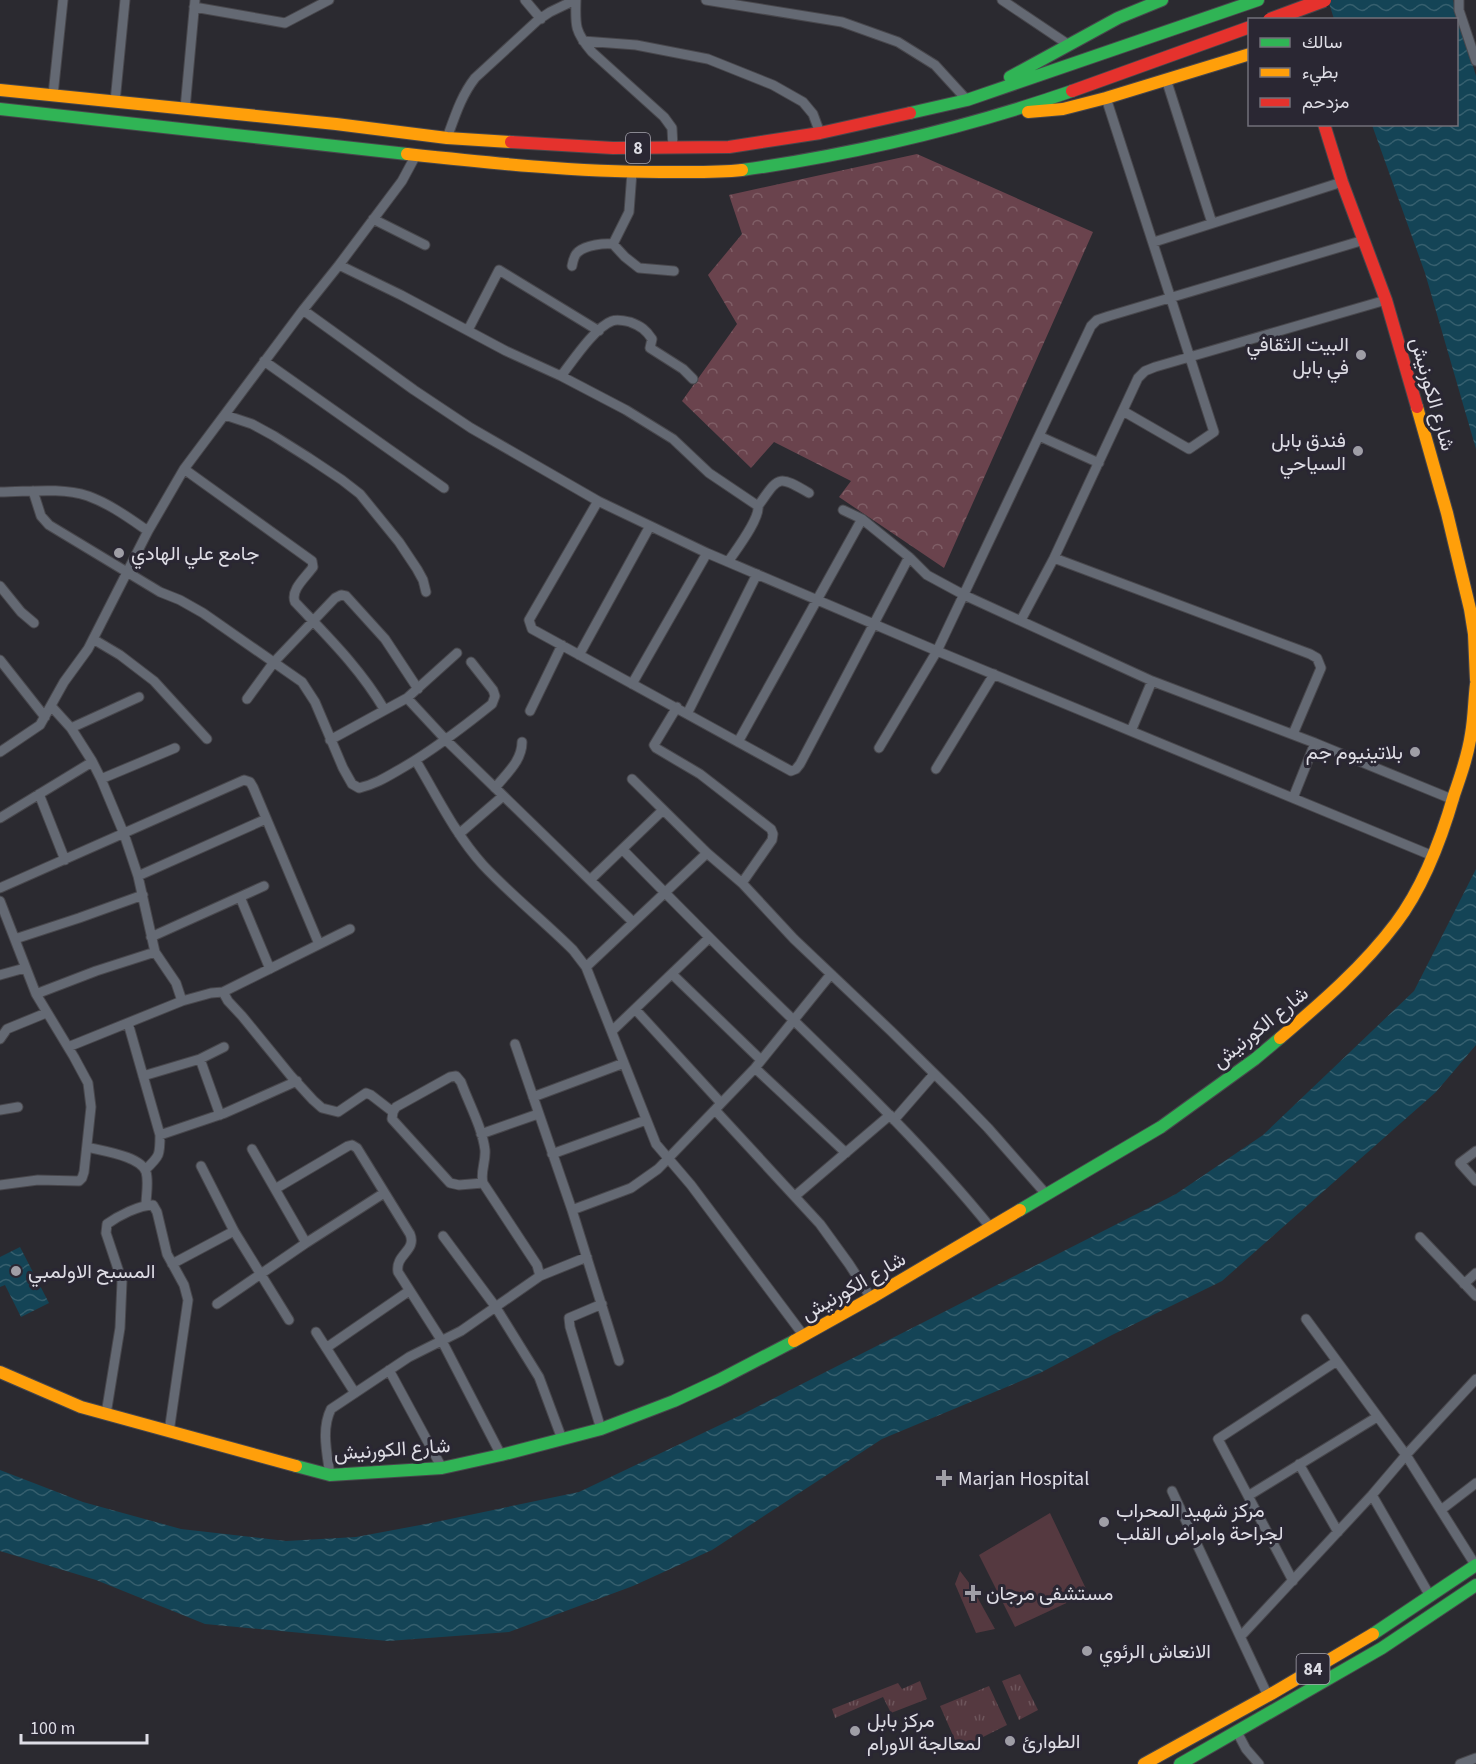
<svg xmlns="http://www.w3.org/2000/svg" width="1476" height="1764" font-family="'Source Sans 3',Vazirmatn,sans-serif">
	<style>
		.grass { fill: url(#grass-tufts) }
		.forest { fill: url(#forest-crowns) }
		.garden { fill: #553940 }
		.water { fill: url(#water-waves) }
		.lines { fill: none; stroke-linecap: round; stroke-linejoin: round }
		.street-casing { stroke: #48474c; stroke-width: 11 }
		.fast-casing { stroke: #48474c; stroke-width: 14 }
		.slow-casing { stroke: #48474c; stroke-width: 14 }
		.jam-casing { stroke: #48474c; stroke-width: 14 }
		.street { stroke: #646973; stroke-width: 9 }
		.fast { stroke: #30b455; stroke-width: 12 }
		.slow { stroke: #ff9f0a; stroke-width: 12 }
		.jam { stroke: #e5322d; stroke-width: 12 }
		.jam-bridge-casing { stroke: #48474c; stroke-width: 16; stroke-linecap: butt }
		.jam-bridge { stroke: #e5322d; stroke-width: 14 }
		.poi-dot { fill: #9f9ea6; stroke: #2a2733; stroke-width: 2 }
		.labels { text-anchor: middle; stroke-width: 6; stroke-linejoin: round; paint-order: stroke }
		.shield { fill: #2a2733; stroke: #a8a6b0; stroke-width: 1.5 }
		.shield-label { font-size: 18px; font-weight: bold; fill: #dedde5 }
		.poi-label { font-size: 20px; fill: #dedde5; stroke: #2a2733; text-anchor: start }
		.street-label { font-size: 20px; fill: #dedde5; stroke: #2a2733 }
	</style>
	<defs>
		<pattern id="grass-tufts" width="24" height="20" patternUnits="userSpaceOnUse" patternTransform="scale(1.5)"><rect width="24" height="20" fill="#553940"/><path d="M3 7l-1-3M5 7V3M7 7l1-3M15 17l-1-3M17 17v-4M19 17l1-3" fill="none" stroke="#6d555b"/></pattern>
		<pattern id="forest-crowns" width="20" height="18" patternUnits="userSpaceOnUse" patternTransform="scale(1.5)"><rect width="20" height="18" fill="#6a434d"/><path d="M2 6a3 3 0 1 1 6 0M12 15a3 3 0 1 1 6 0" fill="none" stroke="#7f5e66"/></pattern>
		<pattern id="water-waves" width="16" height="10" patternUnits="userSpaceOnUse" patternTransform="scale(1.5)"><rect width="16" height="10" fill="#144456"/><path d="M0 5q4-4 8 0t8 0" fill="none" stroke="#365f6e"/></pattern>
	</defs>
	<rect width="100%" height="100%" fill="#2b2a30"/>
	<path class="grass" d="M1020,1674L1038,1710L1019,1720L1002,1681Z
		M920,1681L927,1699L891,1713L883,1697L835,1718L832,1709L898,1683L902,1689Z
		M989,1686L1007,1725L959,1749L940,1706Z"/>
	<path class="forest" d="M917,154L1093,232L944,568L839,497L851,481L774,442L751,468L682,401L737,324L708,275L742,234L729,195Z"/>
	<path class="garden" d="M1050,1513L1088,1593L1015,1627L979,1555Z
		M960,1571L970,1584L995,1629L976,1633L955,1584Z"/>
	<path class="water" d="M1328,0H1453L1476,76V449L1425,273L1372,125L1456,124V20L1334,19Z
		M1476,869V1045L1436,1092L1222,1281L1112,1335L1040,1373L882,1439L712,1550L633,1586L509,1632L388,1641L205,1624L96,1580L0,1551V1470L83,1502L181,1529L286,1541L356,1537L431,1523L579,1492L743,1414L1176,1194L1263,1135L1414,991Z
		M20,1247L49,1303L21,1317L5,1285L0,1287V1257Z"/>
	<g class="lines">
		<defs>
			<path id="street" d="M525,0L541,19
				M576,0C575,26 575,32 592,52L664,117L672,128L673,148
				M706,0L842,22L898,42L935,65L967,100
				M1002,0L1069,45
				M1459,0V10L1476,61
				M194,7L285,23L329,0
				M583,41L636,45L708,59L773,85L803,102L813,114L820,133
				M1166,79L1212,223
				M53,95L63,0
				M1106,98L1214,432L1189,449L1123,411
				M115,102L125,0
				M185,109L195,0
				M447,138C455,116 461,96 475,78L538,20L550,12L575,0
				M373,219L425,245
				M1154,242L1342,182
				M613,244L629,212L632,172
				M339,265L401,295L506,351L561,376L626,410L673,439L709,473L758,506C760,519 736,550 728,562
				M572,266C573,261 574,255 578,252C586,245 604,243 613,244L625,257L639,268L674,271
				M303,310L414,390L471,428L598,501L707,553L937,651L1433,856
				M468,330L499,270L599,331
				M264,361L444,488
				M561,376C572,362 595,327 612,321C617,319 626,321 630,322C641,326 646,330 652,339L650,348L683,369L693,379
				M225,415L252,424L274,436L309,458L342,480L360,494L399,542L417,569L423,580L426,592
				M1039,436L1099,463
				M184,469L312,561L313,567C306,577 290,590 295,602C327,636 360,668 384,709
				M33,491L41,516L49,525L160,592L180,600L203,613L302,682L315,702L343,768L352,784L359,788C373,785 385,778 397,771C431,752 461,729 492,704L495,696L493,690L471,662
				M0,492C28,492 60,487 88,496C110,504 129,518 148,531
				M598,501L529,620L532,629L791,771L796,769L800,764L909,557
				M758,506C779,477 777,474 809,493
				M843,510L862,519L909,557L927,575L964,595L1152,681L1315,743L1454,800
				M1054,558L1310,654L1317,658L1321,668L1293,734
				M0,586L21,612L34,623
				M1021,620L1054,558L1138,378L1145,371L1155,367L1386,300
				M93,639L120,655L154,681L207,739
				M579,655L650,526
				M0,660L45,717
				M632,684L707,553
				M407,698L446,740L632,921
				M247,699L274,662L335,598L341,595L346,596L385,639L418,689
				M51,706L71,728L92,761L101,779L124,834L138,876L155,952L176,983L182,1001
				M677,707L654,745L656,748L700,774L771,829L773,834L772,840L742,883
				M530,711L562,645
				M687,714L757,574
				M71,728L139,697
				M1131,731L1152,681
				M330,740L407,698L457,653
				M738,742L862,519
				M879,748L937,651L1091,326L1097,320L1109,316L1364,240
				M0,752L40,725L64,682L88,649L148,531L184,469L303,310L339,265L402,181L416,155
				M416,761C437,796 455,834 483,865C511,895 544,921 573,950L586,967L656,1144L691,1185L804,1336
				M936,769L994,674
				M101,779L175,748
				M632,779L707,853L742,883L794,939L891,1031L958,1097L988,1128L1046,1194
				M495,788C506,774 522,761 522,742
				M39,794L65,860
				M1293,798L1315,743
				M0,818L92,762
				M459,834L503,796
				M623,850C675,903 727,956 781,1008C853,1078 927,1149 991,1228
				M138,876L266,819
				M590,880L663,810
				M0,888L244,780L250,782L253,787L319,944
				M240,897L270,969
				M0,901L36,994L74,1057L88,1083L91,1107L84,1172L82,1178L79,1181L38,1180L0,1185
				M151,937L264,886
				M15,939L79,918L143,895
				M586,967L707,853
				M672,974L761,1060
				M0,975L25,968
				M223,992L350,929
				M36,994L96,971L155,952
				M635,1009L721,1103
				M128,1023L160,1135C160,1155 160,1156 145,1170
				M612,1031L709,938
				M0,1039L7,1029L46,1013
				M515,1044L572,1210L619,1361
				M68,1047L182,1001L211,993L223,992L228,1001L242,1016L291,1076L313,1100L322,1108L338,1112L366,1093L371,1095L393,1112
				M200,1059L220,1115
				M755,1068L846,1153
				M143,1076L200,1059L224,1047
				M533,1097L624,1063
				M0,1110L18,1107
				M715,1110L820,1224L849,1264L871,1298
				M894,1120L934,1074
				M481,1134L538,1114
				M160,1135L225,1113L297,1081
				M87,1147C102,1151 141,1156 146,1172C149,1182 146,1195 146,1205
				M252,1149L306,1243
				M1476,1151L1460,1163L1476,1181
				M552,1154L646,1120
				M201,1166L234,1231L289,1320
				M275,1189L348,1146L352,1145L357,1148L410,1234C417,1251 395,1254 398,1272L442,1341L501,1455
				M795,1196L890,1115
				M572,1210L631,1188L658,1169L755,1068L831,974
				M443,1236L495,1306L539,1377L562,1439
				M1420,1237L1476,1296
				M172,1264L234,1231
				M540,1276L587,1257
				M1464,1284L1476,1273
				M217,1304L306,1243L384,1193
				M1306,1319L1406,1455L1476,1566
				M316,1332L355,1393
				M326,1348L409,1291
				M389,1370L442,1468
				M106,1414L120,1328L122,1281L106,1233L107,1224C118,1216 139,1205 153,1205L157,1212L167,1254L184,1285L188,1300L169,1432
				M601,1429L570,1327L569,1318L602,1304
				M1299,1464L1338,1532
				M330,1475C327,1453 321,1429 331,1409L409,1357L461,1331L540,1276L537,1265L483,1183C480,1172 486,1162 485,1150C482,1127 469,1104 461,1082L456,1076L450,1077L396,1107L393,1112L392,1119L450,1183L459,1185L483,1183
				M1172,1491L1268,1696
				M1372,1495L1430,1596
				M1248,1496L1377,1417
				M1441,1510L1476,1483
				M1293,1581L1218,1439L1337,1361
				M1241,1636L1372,1495L1406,1455L1476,1379
				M1237,1732L1246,1749L1259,1764
				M1460,1764L1476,1758"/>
			<path id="fast" d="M1010,77L1118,18L1162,0
				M0,109L407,154
				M910,113L967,100L1258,0
				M742,170C855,154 965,128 1072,91
				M1020,1210L1161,1127L1255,1059L1280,1038
				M296,1466L330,1475L442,1468L501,1455L601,1429L674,1401L719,1380L794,1341
				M1373,1634L1476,1565
				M1180,1764L1382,1648L1476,1585"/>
			<path id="slow" d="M0,90L336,124L447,138L511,142
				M1028,112L1063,109L1106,98L1250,54
				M407,154C491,163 575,172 660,172C687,172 715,173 742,170
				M1417,407L1447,513L1470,609L1474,634L1476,680
				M1280,1038C1321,1003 1363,967 1396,923C1424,886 1441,840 1454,795C1461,775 1468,755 1471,734C1474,718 1474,700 1476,684
				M794,1341L871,1298L1020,1210
				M0,1372L81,1407L296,1466
				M1144,1764L1271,1694L1373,1634"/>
			<path id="jam" d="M1072,91L1250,27
				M1324,124L1342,182L1386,300L1417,407
				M511,142L613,148L729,147L820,133L910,113"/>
		</defs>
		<use href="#street" class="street-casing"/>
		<use href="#fast" class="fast-casing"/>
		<use href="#slow" class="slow-casing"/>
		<use href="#jam" class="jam-casing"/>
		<use href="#street" class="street"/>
		<use href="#fast" class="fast"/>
		<use href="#slow" class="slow"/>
		<use href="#jam" class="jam"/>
		<defs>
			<path id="jam-bridge" d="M1270,20L1324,0"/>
		</defs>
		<use href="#jam-bridge" class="jam-bridge-casing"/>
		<use href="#jam-bridge" class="jam-bridge"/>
	</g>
	<g class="poi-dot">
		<circle cx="1361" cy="355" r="6"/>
		<circle cx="1358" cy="451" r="6"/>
		<circle cx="119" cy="553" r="6"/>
		<circle cx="1415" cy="752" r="6"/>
		<circle cx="16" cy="1271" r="6"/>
		<path d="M941 1469h6v6h6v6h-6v6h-6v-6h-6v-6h6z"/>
		<circle cx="1104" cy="1522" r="6"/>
		<path d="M970 1584h6v6h6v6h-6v6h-6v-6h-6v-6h6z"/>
		<circle cx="1087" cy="1651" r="6"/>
		<circle cx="855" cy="1731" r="6"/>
		<circle cx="1010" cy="1741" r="6"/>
	</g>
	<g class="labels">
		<g class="shield">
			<rect x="626" y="133" width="24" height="30" rx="4.5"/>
			<rect x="1296.5" y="1654" width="33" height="30" rx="4.5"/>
		</g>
		<g class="shield-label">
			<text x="638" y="154">8</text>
			<text x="1313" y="1675">84</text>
		</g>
		<g class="poi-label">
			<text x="1349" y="351" text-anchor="end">البيت الثقافي<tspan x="1349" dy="23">في بابل</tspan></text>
			<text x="1346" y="447" text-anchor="end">فندق بابل<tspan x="1346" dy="23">السياحي</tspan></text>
			<text x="131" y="560">جامع علي الهادي</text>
			<text x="1403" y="759" text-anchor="end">بلاتينيوم جم</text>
			<text x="28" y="1278">المسبح الاولمبي</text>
			<text x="958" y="1485">Marjan Hospital</text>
			<text x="1116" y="1517">مركز شهيد المحراب<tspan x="1116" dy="23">لجراحة وامراض القلب</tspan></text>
			<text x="986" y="1600">مستشفى مرجان</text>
			<text x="1099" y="1658">الانعاش الرئوي</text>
			<text x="867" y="1727">مركز بابل<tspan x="867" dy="23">لمعالجة الاورام</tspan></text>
			<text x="1022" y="1748">الطوارئ</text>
		</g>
		<g class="street-label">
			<text transform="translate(1433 394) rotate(74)" y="7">شارع الكورنيش</text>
			<text transform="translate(1260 1027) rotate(-39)" y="7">شارع الكورنيش</text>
			<text transform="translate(853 1286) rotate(-30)" y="7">شارع الكورنيش</text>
			<text transform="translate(392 1449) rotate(-4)" y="7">شارع الكورنيش</text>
		</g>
	</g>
	<rect x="1248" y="18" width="210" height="108" fill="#2a2733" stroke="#72707a" stroke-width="1.5"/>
	<rect x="1260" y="38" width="30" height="9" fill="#30b455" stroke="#72707a" stroke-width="1.5"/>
	<text x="1302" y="48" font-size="18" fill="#dedde5">سالك</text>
	<rect x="1260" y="68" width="30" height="9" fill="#ff9f0a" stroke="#72707a" stroke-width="1.5"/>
	<text x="1302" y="78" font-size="18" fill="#dedde5">بطيء</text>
	<rect x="1260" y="98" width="30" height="9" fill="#e5322d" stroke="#72707a" stroke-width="1.5"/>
	<text x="1302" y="108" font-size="18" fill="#dedde5">مزدحم</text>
	<path d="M21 1734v9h126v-9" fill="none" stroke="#dedde5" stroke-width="3"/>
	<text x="30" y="1734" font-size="18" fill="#dedde5" stroke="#2a2733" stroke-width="4.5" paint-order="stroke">100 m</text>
</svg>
